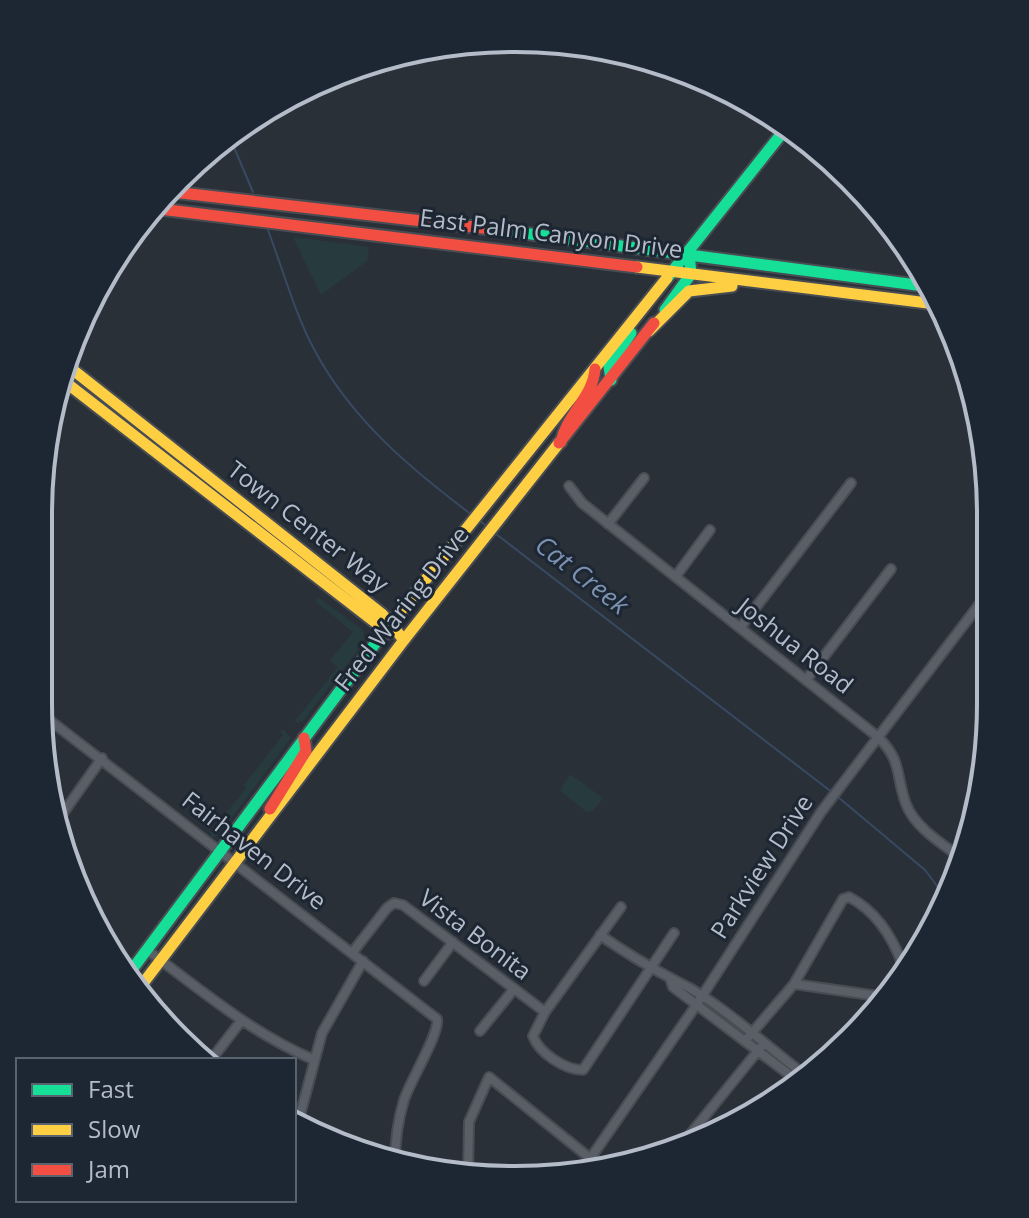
<svg xmlns="http://www.w3.org/2000/svg" width="1029" height="1218" font-family="'Open Sans',sans-serif">
	<style>
		.green { fill: #273a3e }
		.lines { fill: none; stroke-linecap: round; stroke-linejoin: round }
		.stream { stroke: #384963; stroke-width: 2 }
		.street-casing { stroke: #484c53; stroke-width: 12 }
		.fast-casing { stroke: #484c53; stroke-width: 15 }
		.slow-casing { stroke: #484c53; stroke-width: 15 }
		.jam-casing { stroke: #484c53; stroke-width: 15 }
		.street { stroke: #5a5e66; stroke-width: 8 }
		.fast { stroke: #16e098; stroke-width: 11 }
		.slow { stroke: #ffcf43; stroke-width: 11 }
		.jam { stroke: #f24e42; stroke-width: 11 }
		.labels { text-anchor: middle; stroke-width: 6; stroke-linejoin: round; paint-order: stroke }
		.street-label { font-size: 24px; fill: #b4bcc9; stroke: #1d2633 }
		.water-label { font-size: 26px; font-style: italic; fill: #7c92b1; stroke: #1d2633 }
		.rim { fill: none; stroke: #b4bcc9; stroke-width: 4 }
	</style>
	<rect width="100%" height="100%" fill="#2a3038"/>
	<path class="green" d="M293,237L369,247L367,261L321,295Z
		M319,598L363,630L364,642L303,721L298,723L295,721L338,667L330,660L353,632L315,601Z
		M283,729L291,738L220,834L212,838L210,833L246,788L244,785L283,735L280,731Z
		M570,774L603,798L593,811L587,812L560,791Z"/>
	<g class="lines">
		<path class="stream" d="M230,138L253,192
			M268,230C283,270 295,314 315,351C352,420 411,469 472,515
			M477,519L488,527
			M496,534L833,793
			M838,797L925,870L944,895"/>
		<defs>
			<path id="street" d="M569,486L582,503L878,737C903,762 895,774 906,804C915,828 944,845 964,860
				M608,524L644,478
				M676,576L710,530
				M740,628L851,483
				M806,680L891,569
				M39,712L437,1019C440,1033 411,1079 404,1100C398,1120 395,1142 395,1163
				M54,826L102,758
				M72,875L87,899V913
				M621,907L545,1012L533,1036C539,1053 565,1070 583,1070L674,933
				M600,935C627,954 653,969 680,983C718,1001 770,1049 806,1076
				M147,950C201,990 250,1032 312,1059
				M352,953L387,908L394,903L403,905L545,1012
				M424,981L453,942
				M671,981L673,987L799,1082
				M794,984L885,997
				M480,1031L514,989
				M745,1041L794,984L843,899L849,897C876,911 893,938 903,966
				M211,1060L241,1021
				M298,1123L322,1033L363,961
				M679,1148L761,1047
				M579,1175L697,1004L821,812L991,589
				M468,1176L469,1122L489,1077L591,1159"/>
			<path id="fast" d="M500,230L924,286
				M667,278L783,132
				M665,310L691,274L689,253
				M611,380L609,366L631,333
				M128,975L383,633"/>
			<path id="slow" d="M637,267L936,304
				M649,331L689,291L732,286
				M68,366L382,614L404,640
				M64,381L389,633
				M383,633L667,278
				M138,990L404,640L559,443"/>
			<path id="jam" d="M173,192L500,230
				M160,209L637,267
				M561,442C567,414 593,397 595,369
				M559,443L654,323
				M270,809L306,751L304,738"/>
		</defs>
		<use href="#street" class="street-casing"/>
		<use href="#fast" class="fast-casing"/>
		<use href="#slow" class="slow-casing"/>
		<use href="#jam" class="jam-casing"/>
		<use href="#street" class="street"/>
		<use href="#fast" class="fast"/>
		<use href="#slow" class="slow"/>
		<use href="#jam" class="jam"/>
	</g>
	<g class="labels">
		<g class="street-label">
			<text transform="translate(551 234) rotate(7)" y="8">East Palm Canyon Drive</text>
			<text transform="translate(308 527) rotate(38)" y="8">Town Center Way</text>
			<text transform="translate(402 609) rotate(-52)" y="8">Fred Waring Drive</text>
			<text transform="translate(795 646) rotate(38)" y="8">Joshua Road</text>
			<text transform="translate(254 851) rotate(38)" y="8">Fairhaven Drive</text>
			<text transform="translate(762 867) rotate(-57)" y="8">Parkview Drive</text>
			<text transform="translate(475 935) rotate(37)" y="8">Vista Bonita</text>
		</g>
		<g class="water-label">
			<text transform="translate(582 575) rotate(38)" y="9">Cat Creek</text>
		</g>
	</g>
	<path d="M0 0H1029V1218H0ZM514 52H515A462 462 0 0 1 977 514V704A462 462 0 0 1 515 1166H514A462 462 0 0 1 52 704V514A462 462 0 0 1 514 52Z" fill="#1d2633" fill-rule="evenodd"/>
	<path class="rim" d="M514 52H515A462 462 0 0 1 977 514V704A462 462 0 0 1 515 1166H514A462 462 0 0 1 52 704V514A462 462 0 0 1 514 52Z"/>
	<rect x="16" y="1058" width="280" height="144" fill="#1d2633" stroke="#59626f" stroke-width="2"/>
	<rect x="32" y="1084" width="40" height="12" fill="#16e098" stroke="#59626f" stroke-width="2"/>
	<text x="88" y="1098" font-size="24" fill="#b4bcc9">Fast</text>
	<rect x="32" y="1124" width="40" height="12" fill="#ffcf43" stroke="#59626f" stroke-width="2"/>
	<text x="88" y="1138" font-size="24" fill="#b4bcc9">Slow</text>
	<rect x="32" y="1164" width="40" height="12" fill="#f24e42" stroke="#59626f" stroke-width="2"/>
	<text x="88" y="1178" font-size="24" fill="#b4bcc9">Jam</text>
</svg>
